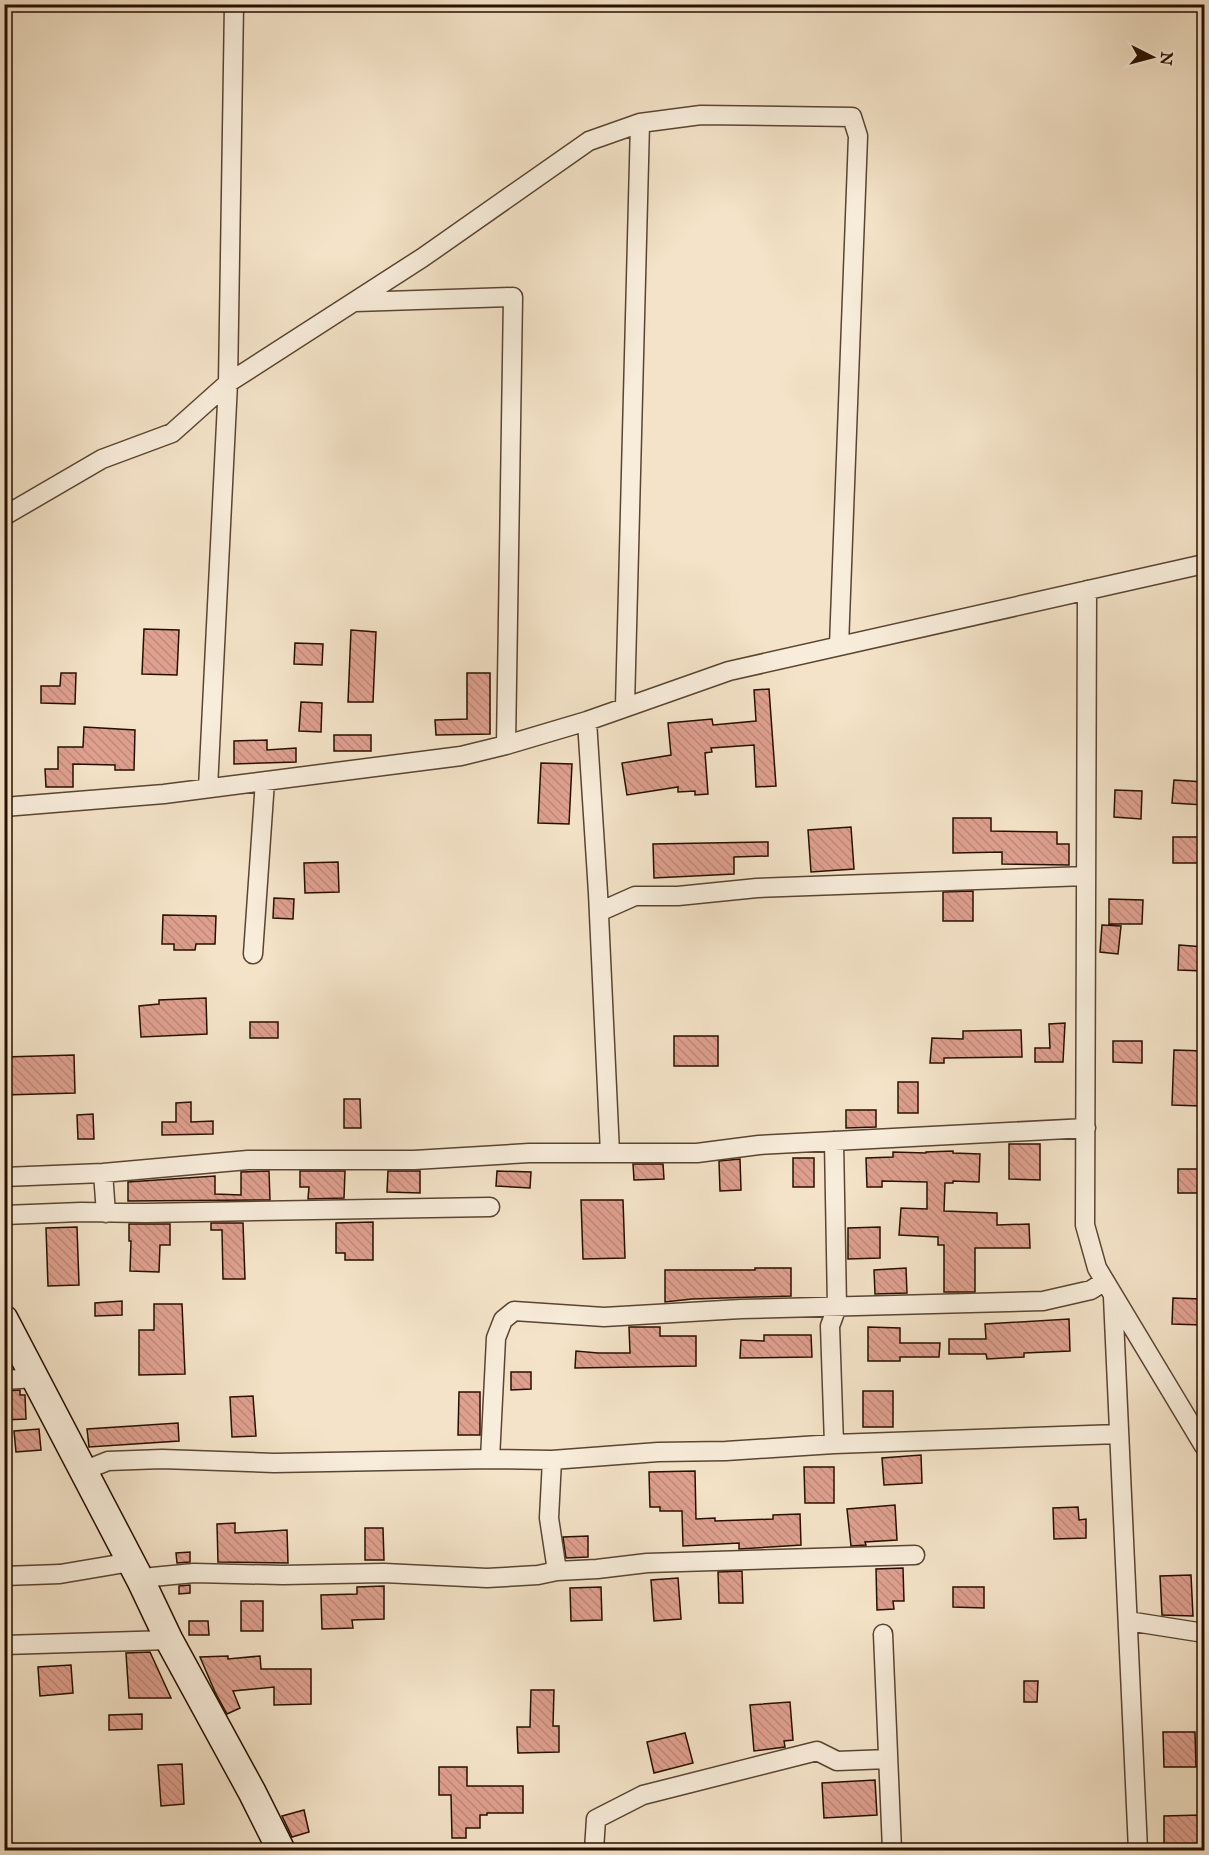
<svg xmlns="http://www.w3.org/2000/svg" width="1209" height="1855" font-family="'IM FELL Great Primer',serif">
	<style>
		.building { fill: url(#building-back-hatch); stroke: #270f00; stroke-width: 1.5 }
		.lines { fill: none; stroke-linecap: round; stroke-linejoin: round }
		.street-casing { stroke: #5a4432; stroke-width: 21 }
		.secondary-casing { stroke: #270f00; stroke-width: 30 }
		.street { stroke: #f8eddb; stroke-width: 18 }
		.secondary { stroke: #f8eddb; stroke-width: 27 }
	</style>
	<defs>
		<pattern id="building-back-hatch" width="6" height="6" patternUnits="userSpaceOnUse" patternTransform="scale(1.5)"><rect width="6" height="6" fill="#dfa08f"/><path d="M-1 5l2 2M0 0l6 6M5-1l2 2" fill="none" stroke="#bf897a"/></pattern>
	</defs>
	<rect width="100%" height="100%" fill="#f4e3c8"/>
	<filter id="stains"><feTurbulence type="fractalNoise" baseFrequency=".00333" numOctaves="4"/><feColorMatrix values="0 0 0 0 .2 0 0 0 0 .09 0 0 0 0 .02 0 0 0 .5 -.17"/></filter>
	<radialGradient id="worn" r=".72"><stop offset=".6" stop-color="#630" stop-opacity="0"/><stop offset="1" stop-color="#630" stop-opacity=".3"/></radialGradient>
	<path class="building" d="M144,629L179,630L177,675L142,674Z
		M351,630L376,632L373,702H348Z
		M295,643L323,644L322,665L294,664Z
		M61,673H76L75,704L41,703V686H60Z
		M467,673H490V734L436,735L435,720L467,719Z
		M769,689L776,786L756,787L754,745L711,748L712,752L705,753L708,794L695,795V791L678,792V787L627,795L622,763L671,755L668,723L712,719L713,725L756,721L754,690Z
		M301,702L322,703L321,732L299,731Z
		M84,727L135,730L134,770H115V765L73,764V787H46L45,769H58V747H83Z
		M334,735H371V751H334Z
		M267,740V750L296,748V762L234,764V741Z
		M541,763L572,764L569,824L538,823Z
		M1174,780L1204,782V805L1172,803Z
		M1115,790L1142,791L1141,819L1114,817Z
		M953,818H991V831L1057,832V844H1069V865L1002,864V852L953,853Z
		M851,827L854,869L811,872L808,830Z
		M1173,837H1204V863H1173Z
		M768,842V856L734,857V874L654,878L653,844Z
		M338,862L339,892L305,893L304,863Z
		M973,891V921H943V892Z
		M274,898L294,899L293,919L273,918Z
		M1109,899L1143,900L1142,924H1109Z
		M163,915L216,916L215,944H196L195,950H174V944H162Z
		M1102,925L1121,926L1118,954L1100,952Z
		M1179,945L1204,947V971L1178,970Z
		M206,998L207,1034L141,1037L139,1006L159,1004V1000Z
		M250,1022H278V1038H250Z
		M1065,1023L1063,1062H1035V1048H1050L1049,1024Z
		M1021,1030L1022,1057L944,1058V1063H930L932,1038L963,1039V1031Z
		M674,1036H718V1066H674Z
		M1113,1041H1142V1063L1113,1062Z
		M1174,1050L1204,1051V1070H1201L1200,1106L1172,1105Z
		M74,1055L75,1093L4,1095V1057Z
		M898,1082H918V1113H898Z
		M344,1099H360L361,1128H344Z
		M191,1102V1122L213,1121V1134L162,1135V1122H176V1103Z
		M846,1110H876V1127L846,1128Z
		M93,1114L94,1139H78L77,1115Z
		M1009,1144H1040V1180L1009,1179Z
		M953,1151V1153L980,1154L979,1182L953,1181V1183H945L944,1211L997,1213V1225L1029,1224L1030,1248H975V1292H944V1245H938V1237L899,1235L901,1208L927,1209V1182L882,1181V1187H867L866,1158L893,1157V1152L926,1153V1152Z
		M793,1158H814V1187H793Z
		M740,1159L741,1190L720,1191L719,1161Z
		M633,1164H663L664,1179L634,1180Z
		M1178,1169H1204V1193H1178Z
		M269,1171L270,1200L128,1201V1182L215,1176V1194L241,1195V1172Z
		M300,1171H345L344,1198L308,1199L309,1187H300Z
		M388,1171H420V1193L387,1192Z
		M497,1171L531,1172L530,1188L496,1186Z
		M581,1200H623L625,1258L583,1259Z
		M373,1222V1260H345V1253H336V1223Z
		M211,1223H243L245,1279H223L222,1230H211Z
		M129,1224H170V1245H160L159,1272L130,1271L131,1241H129Z
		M77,1227L79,1285L48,1286L46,1228Z
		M880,1227V1258L848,1259V1228Z
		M755,1268H791V1296L692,1299L665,1302V1270H755Z
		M906,1268L907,1293L875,1294L874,1270Z
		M1173,1298L1202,1299V1325L1172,1324Z
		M122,1301V1315L95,1316V1303Z
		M154,1304H182L185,1374L139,1375V1330H154Z
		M1069,1319L1070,1351L1024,1353V1357L987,1359L986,1354H949V1339H986L985,1324Z
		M629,1327H660V1336H696V1366L575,1368L576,1351L598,1353H630Z
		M868,1327L900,1328V1343H940L939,1357H900V1361H868Z
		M764,1335H811L812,1357L740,1358L741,1340L764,1341Z
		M511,1372H531V1389L511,1390Z
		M20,1390V1395H25L26,1419L4,1420V1391Z
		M863,1391H893V1427H863Z
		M459,1392H480V1435H458Z
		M253,1396L256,1436L232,1437L230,1397Z
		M178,1423L179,1441L89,1447L87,1429Z
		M39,1429L41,1450L16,1452L14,1431Z
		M921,1455L922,1483L884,1485L882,1458Z
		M804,1467H834V1503H805Z
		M695,1471L696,1519L715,1518V1521L773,1519V1515L800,1514L801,1545L739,1549V1543L683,1546L682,1511H660V1507H650L649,1472Z
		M895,1505L897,1540L865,1542L866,1545L851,1546L847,1509Z
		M1078,1507L1079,1520L1086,1519V1538L1054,1539L1053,1508Z
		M235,1523V1533L287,1530L288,1563L218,1562L217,1524Z
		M365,1528H383L384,1560H365Z
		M588,1536V1557L566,1558L563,1537Z
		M190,1552V1562L177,1563L176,1553Z
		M903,1568L904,1601H893L894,1609L877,1610L876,1569Z
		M742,1571L743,1603H719L718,1572Z
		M1191,1575L1193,1616L1162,1615L1160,1576Z
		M678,1578L681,1619L654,1621L651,1580Z
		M190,1585V1593L179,1594V1586Z
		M384,1586V1619L352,1620L353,1628L322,1629L321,1595L357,1594V1587Z
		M601,1587L602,1620L571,1621L570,1588Z
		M953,1587H984V1608L953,1607Z
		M241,1601H263V1631H241Z
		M189,1621H208L209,1635H189Z
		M150,1652L171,1698H129L126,1653Z
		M228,1656V1659L260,1656L261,1669H311V1704L274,1705V1687L233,1691L240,1708L227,1714L215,1692L200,1657Z
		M71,1665L73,1693L40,1696L38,1667Z
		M1024,1681H1038L1037,1702H1024Z
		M531,1690H554L553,1726H559V1752L518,1753L517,1727H530Z
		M790,1702L793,1740L784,1741L785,1747L754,1751L750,1705Z
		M142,1714V1729L109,1730V1715Z
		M1163,1732H1195L1196,1767H1164Z
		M685,1733L693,1763L654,1773L647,1742Z
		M182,1764L184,1804L161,1806L158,1765Z
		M439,1767H467V1786H523V1813H487V1815H480V1828H466V1838H452L451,1795H439Z
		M875,1780L877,1815L824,1818L822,1783Z
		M304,1810L309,1832L292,1837L282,1816Z
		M1201,1815V1851H1164V1816Z"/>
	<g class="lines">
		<defs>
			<path id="street" d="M355,302L513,297L506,745
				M4,516L102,459L172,433L228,383L422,258L589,141L640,123L701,115L852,117L858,136L839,646
				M1087,590L1085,1225L1097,1268L1204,1446
				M625,706L640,123
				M587,721L598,893L610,1153
				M208,788L228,383L234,4
				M4,807L164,794L461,756L506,745L587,721L729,671L1204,564
				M599,912L635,896H678L757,888L1086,876
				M253,954L265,781
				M103,1173L106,1213
				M4,1177L103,1173L248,1160H414L529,1153H697L759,1145L1086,1128
				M4,1215L81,1212L146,1213L490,1207
				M1113,1297L1138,1850
				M4,1380L35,1378
				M834,1444L830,1326L837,1307L834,1141
				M490,1459L496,1338L503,1320L514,1311L604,1317L741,1309L1043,1301L1091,1290L1105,1281
				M552,1460L549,1518L557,1571
				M83,1471L108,1461L162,1459L274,1463L490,1459L552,1460L658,1452L726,1451L834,1444L1119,1434
				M4,1576L60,1574L131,1562
				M141,1581L152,1577L194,1573L283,1575L384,1573L487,1578L538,1575L557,1571L597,1569L647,1563L915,1555
				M1128,1621L1204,1633
				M883,1634L892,1850
				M4,1645L169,1640
				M594,1850L596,1819L643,1795L817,1751L837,1761L888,1759"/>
			<path id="secondary" d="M4,1319L141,1581L169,1640L252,1792L281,1850"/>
		</defs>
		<use href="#street" class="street-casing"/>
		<use href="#secondary" class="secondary-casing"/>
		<use href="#street" class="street"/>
		<use href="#secondary" class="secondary"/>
	</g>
	<rect width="1209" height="1855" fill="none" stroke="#f4e3c8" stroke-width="24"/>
	<rect x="6" y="6" width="1197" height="1843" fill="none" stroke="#270f00" stroke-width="3"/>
	<rect x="12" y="12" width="1185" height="1831" fill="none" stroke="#270f00" stroke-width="1.5"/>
	<g transform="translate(1152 57) rotate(96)" stroke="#f8eddb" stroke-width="4.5" paint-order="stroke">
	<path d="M0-4.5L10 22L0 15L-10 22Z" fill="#270f00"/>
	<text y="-9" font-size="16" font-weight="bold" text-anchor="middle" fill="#270f00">N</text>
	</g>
	<rect width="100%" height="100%" filter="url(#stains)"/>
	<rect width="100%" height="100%" fill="url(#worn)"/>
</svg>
